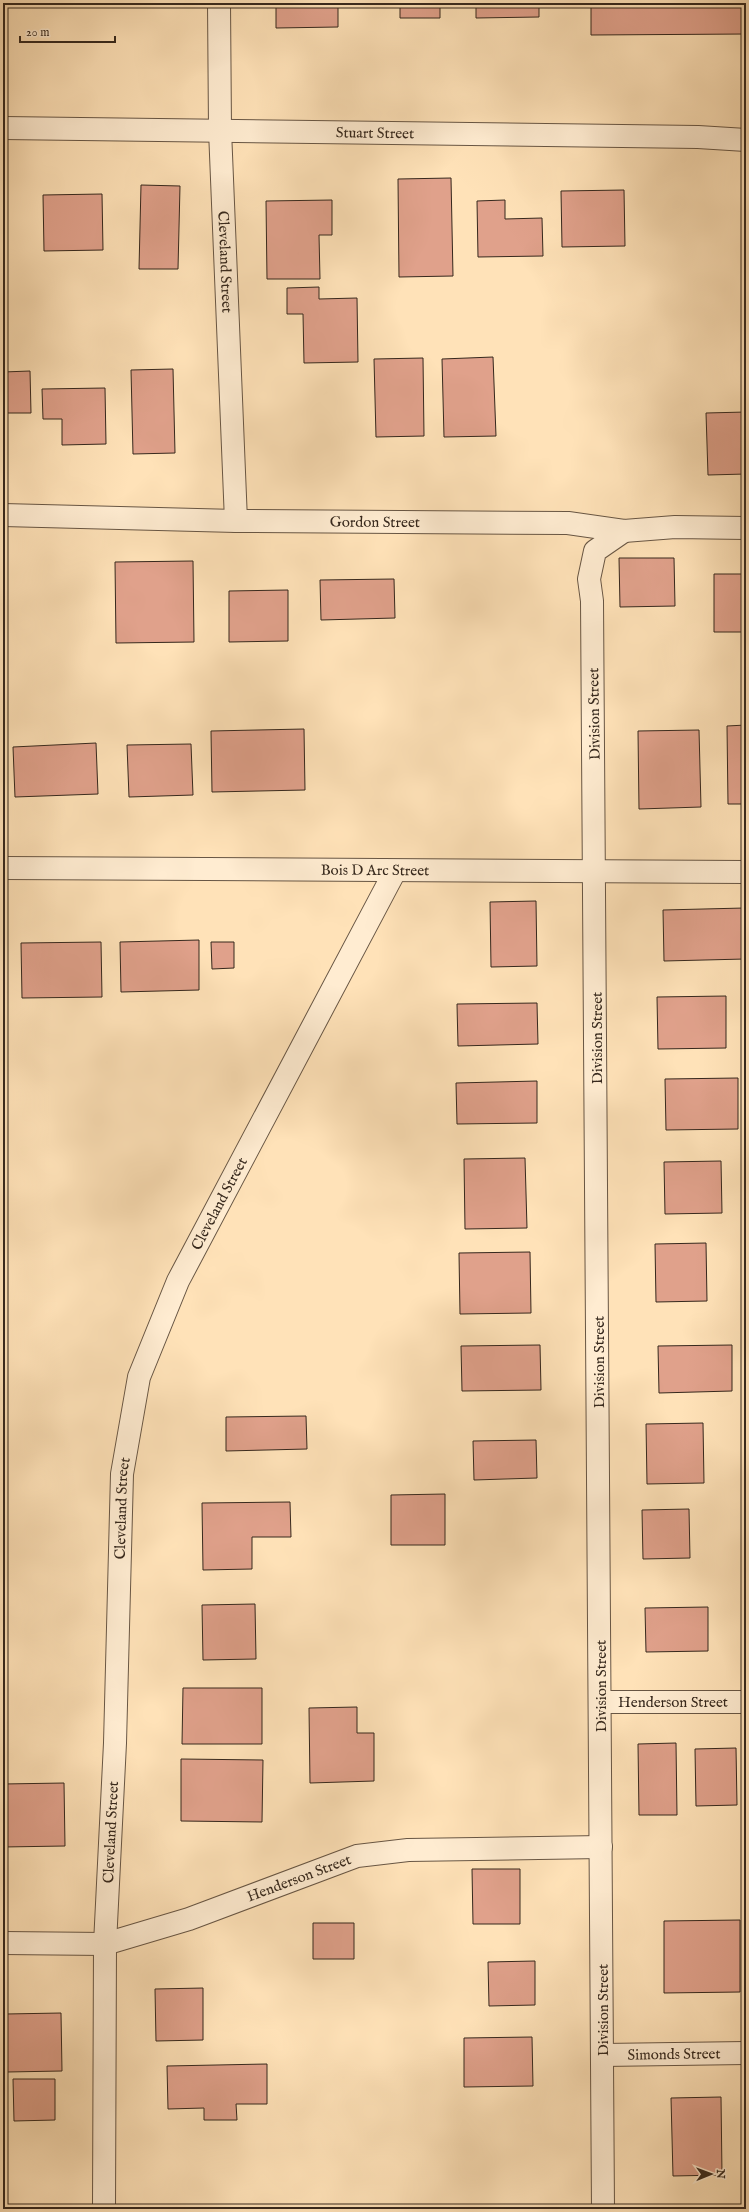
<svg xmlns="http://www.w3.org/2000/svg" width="749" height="2212" font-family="'IM FELL English',serif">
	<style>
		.building { fill: #e0a18b; stroke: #36281d }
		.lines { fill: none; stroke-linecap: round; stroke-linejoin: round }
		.street-casing { stroke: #685644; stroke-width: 24 }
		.street { stroke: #ffecd1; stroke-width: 22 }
		.labels { text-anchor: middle; stroke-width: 3.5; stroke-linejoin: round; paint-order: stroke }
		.street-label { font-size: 15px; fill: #36281d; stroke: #ffecd1 }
	</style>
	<rect width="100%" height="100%" fill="#ffe2b8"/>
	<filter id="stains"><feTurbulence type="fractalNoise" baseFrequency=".005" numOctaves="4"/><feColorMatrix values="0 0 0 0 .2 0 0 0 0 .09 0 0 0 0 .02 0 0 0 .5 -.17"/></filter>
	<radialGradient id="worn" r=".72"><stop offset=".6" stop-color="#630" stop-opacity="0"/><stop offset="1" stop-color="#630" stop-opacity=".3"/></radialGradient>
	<path class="building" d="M276,3H338V27L276,28Z
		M400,3H440V18H400Z
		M476,3H539V17L476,18Z
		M591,3H746V34L591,35Z
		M451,178L453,276L399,277L398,179Z
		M141,185L180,186L178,269H139Z
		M624,190L625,246L562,247L561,191Z
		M102,194L103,250L44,251L43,195Z
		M332,200V235H319L320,279H267L266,201Z
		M505,200V219L542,218L543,256L478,257L477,201Z
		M319,287V299L357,298L358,362L304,363L303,314H287V288Z
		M493,357L496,436L444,437L442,359Z
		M423,358L424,436L376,437L374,359Z
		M173,369L175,453L133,454L131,370Z
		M30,371L31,413H3V372Z
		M105,388L106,444L62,445V419H43L42,389Z
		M746,412V474L708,475L706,413Z
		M619,558H674L675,606L620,607Z
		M193,561L194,642L116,643L115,562Z
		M714,574H746V632H714Z
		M394,579L395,618L321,620L320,580Z
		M288,590V641L229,642V591Z
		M746,725V804H728L727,726Z
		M304,729L305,790L212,792L211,731Z
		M699,730L701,807L639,809L638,731Z
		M96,743L98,794L15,797L13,747Z
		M191,744L193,795L129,797L127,745Z
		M536,901L537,966L491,967L490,902Z
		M744,908L745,959L664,961L663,910Z
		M199,940V990L121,992L120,942Z
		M101,942L102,997L22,998L21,943Z
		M211,942H234V968L212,969Z
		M726,996V1048L658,1049L657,997Z
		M537,1003L538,1044L458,1046L457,1004Z
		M738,1078V1129L666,1130L665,1079Z
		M537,1081V1123L457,1124L456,1083Z
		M525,1158L527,1228L465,1229L464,1159Z
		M721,1161L722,1213L665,1214L664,1162Z
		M706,1243L707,1301L656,1302L655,1244Z
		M530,1252L531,1313L460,1314L459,1253Z
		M540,1345L541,1390L462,1391L461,1346Z
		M732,1345V1391L659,1393L658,1346Z
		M306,1416L307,1449L226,1451V1417Z
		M703,1423L704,1483L647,1484L646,1424Z
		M536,1440L537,1478L474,1480L473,1441Z
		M445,1494V1545H391V1495Z
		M290,1502L291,1537H252V1569L203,1570L202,1503Z
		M689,1509L690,1558L643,1559L642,1510Z
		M255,1604L256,1659L203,1660L202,1605Z
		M708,1607V1651L646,1652L645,1608Z
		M183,1688H262V1744H182Z
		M357,1707V1733H374V1781L310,1783L309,1708Z
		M676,1743L677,1815H639L638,1744Z
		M736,1748L737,1805L696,1806L695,1749Z
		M181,1759L263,1760L262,1822L181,1821Z
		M64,1783L65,1846L3,1847V1784Z
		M472,1869H520V1924H473Z
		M740,1920V1992L664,1993V1921Z
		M313,1923H354V1959H313Z
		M535,1961V2005L489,2006L488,1962Z
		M203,1988V2040L156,2041L155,1989Z
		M61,2013L62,2071L7,2072L6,2014Z
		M532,2037L533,2086L464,2087V2038Z
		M267,2064V2104H236L237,2120H204V2108L168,2109L167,2066Z
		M13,2079H55V2120L14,2121Z
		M721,2097L722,2175L673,2176L671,2098Z"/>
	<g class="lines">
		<defs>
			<g id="street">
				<path id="s1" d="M219,3L220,130L236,521"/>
				<path id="s2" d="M3,128L698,137L746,140"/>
				<path id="s3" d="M3,515L236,521L568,523L624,531L675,527L746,528"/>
				<path id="s4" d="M3,868L746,872"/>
				<path id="s5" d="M601,1702H746"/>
				<path id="s6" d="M3,1943L105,1944L189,1919L357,1856L408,1850L601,1847"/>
				<path id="s7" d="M603,2055L746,2053"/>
				<path id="s8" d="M104,2209L105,1944L115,1743L122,1474L139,1377L178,1281L395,871"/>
				<path d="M603,2209L592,601L589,579L595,551L624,531"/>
			</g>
		</defs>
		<use href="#street" class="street-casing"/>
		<use href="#street" class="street"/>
	</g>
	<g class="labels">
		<g class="street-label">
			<text dy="5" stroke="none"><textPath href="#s2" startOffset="372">Stuart Street</textPath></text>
			<text dy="5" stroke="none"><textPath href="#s1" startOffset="259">Cleveland Street</textPath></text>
			<text dy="5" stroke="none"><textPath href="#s3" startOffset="372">Gordon Street</textPath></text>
			<text transform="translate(594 714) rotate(-91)" y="5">Division Street</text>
			<text dy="5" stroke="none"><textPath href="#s4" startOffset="372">Bois D Arc Street</textPath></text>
			<text transform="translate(597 1038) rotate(-90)" y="5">Division Street</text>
			<text dy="5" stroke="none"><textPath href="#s8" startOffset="1025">Cleveland Street</textPath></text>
			<text transform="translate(599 1362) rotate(-90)" y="5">Division Street</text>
			<text dy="5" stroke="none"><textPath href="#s8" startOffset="701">Cleveland Street</textPath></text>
			<text transform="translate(601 1686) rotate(-90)" y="5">Division Street</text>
			<text dy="5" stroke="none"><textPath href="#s5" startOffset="72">Henderson Street</textPath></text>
			<text dy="5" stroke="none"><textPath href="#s8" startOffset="377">Cleveland Street</textPath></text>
			<text dy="5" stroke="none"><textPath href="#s6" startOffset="307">Henderson Street</textPath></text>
			<text transform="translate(603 2010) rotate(-90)" y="5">Division Street</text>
			<text dy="5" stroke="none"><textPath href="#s7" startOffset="71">Simonds Street</textPath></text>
		</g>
	</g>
	<rect width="749" height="2212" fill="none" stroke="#ffe2b8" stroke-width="16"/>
	<rect x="4" y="4" width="741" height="2204" fill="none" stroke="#36281d" stroke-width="2"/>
	<rect x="8" y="8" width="733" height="2196" fill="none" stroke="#36281d"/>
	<g transform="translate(711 2174) rotate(89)" stroke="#ffecd1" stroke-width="3" paint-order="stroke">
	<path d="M0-3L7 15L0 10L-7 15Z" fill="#36281d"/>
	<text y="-6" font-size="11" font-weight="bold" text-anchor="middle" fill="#36281d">N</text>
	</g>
	<path d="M20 36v6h95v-6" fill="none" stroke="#36281d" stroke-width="2"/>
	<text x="26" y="36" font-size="12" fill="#36281d" stroke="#ffecd1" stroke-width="3" paint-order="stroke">20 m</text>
	<rect width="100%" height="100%" filter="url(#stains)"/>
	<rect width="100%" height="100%" fill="url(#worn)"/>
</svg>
